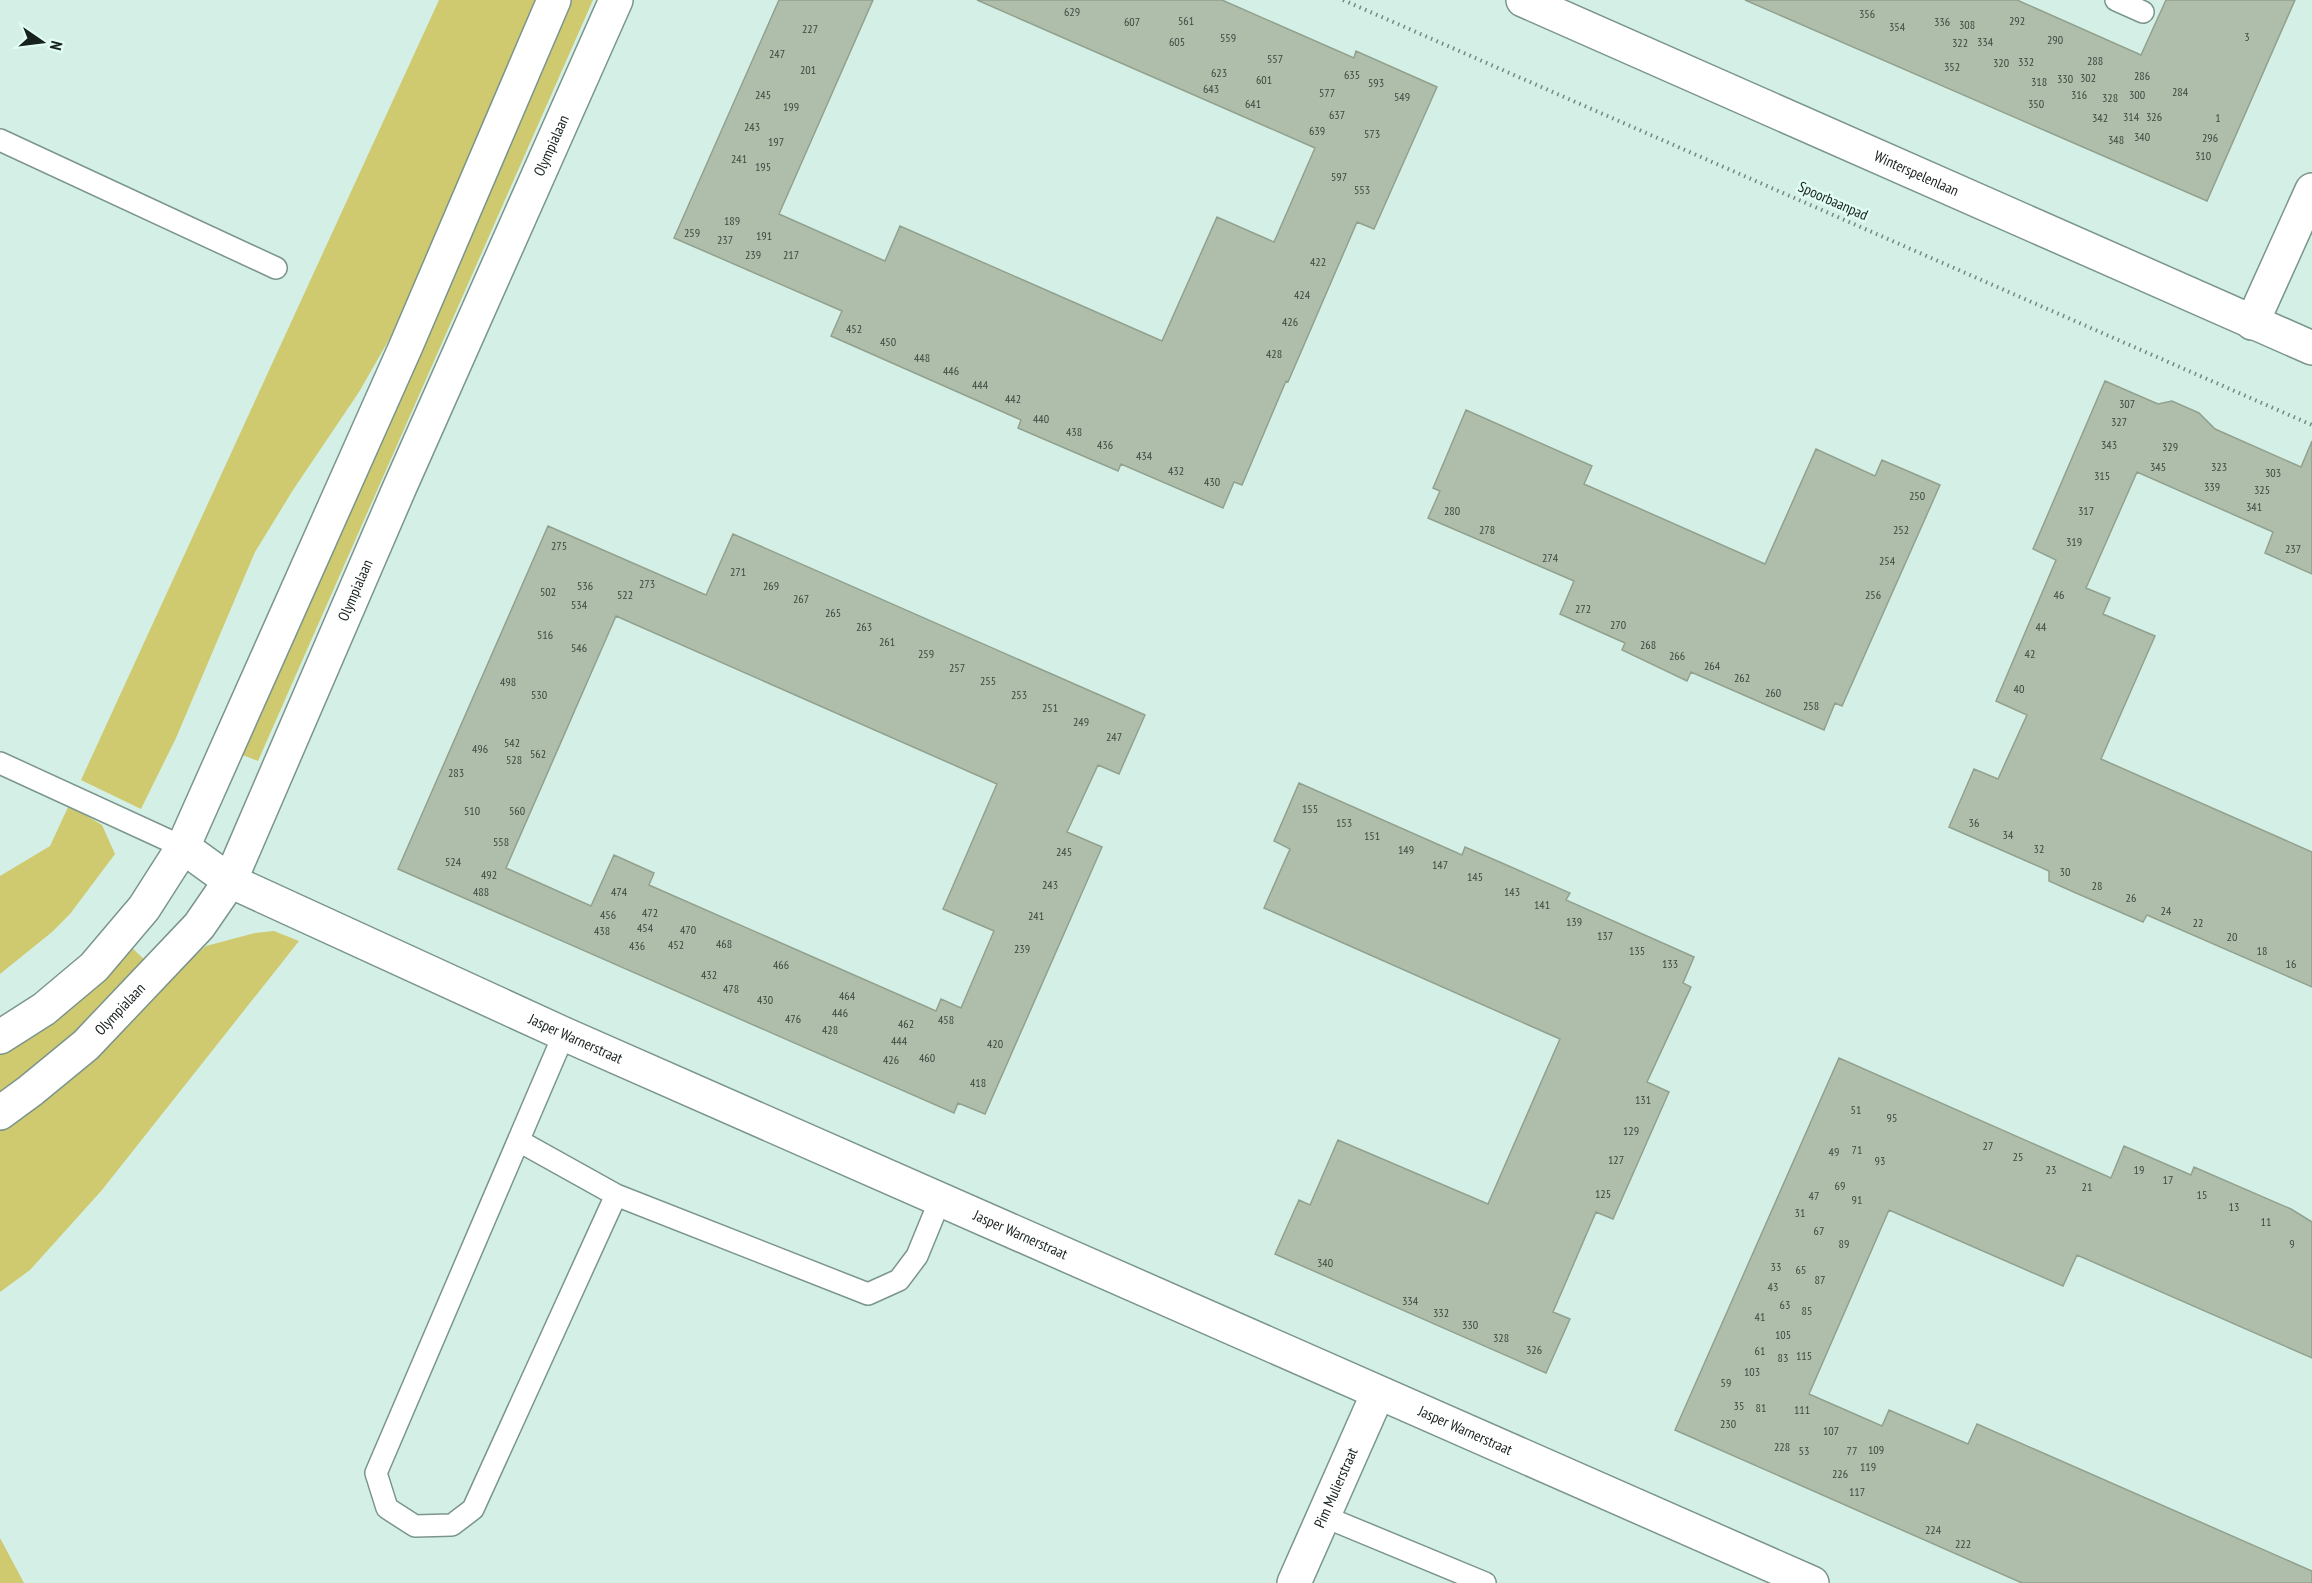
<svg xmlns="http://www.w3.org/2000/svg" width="2312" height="1583" font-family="'PT Sans Narrow',sans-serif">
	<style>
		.green { fill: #cfc96f }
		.building { fill: #afbeaa; stroke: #92a18e; stroke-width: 1.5; fill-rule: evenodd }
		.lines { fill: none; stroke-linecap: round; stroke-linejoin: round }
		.lane-casing { stroke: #7b958c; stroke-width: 24 }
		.street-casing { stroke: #7b958c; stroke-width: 36 }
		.secondary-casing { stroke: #7b958c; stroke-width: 36 }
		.path { stroke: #758881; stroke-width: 4; stroke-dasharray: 1.5 4.5; stroke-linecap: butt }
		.lane { stroke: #fff; stroke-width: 21 }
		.street { stroke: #fff; stroke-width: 33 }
		.secondary { stroke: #fff; stroke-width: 33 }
		.labels { text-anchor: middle; stroke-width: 5; stroke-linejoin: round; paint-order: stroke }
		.number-label { font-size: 12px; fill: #3d4841 }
		.street-label { font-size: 15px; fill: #17211e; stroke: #e1fdf3 }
	</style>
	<rect width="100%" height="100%" fill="#d4f0e6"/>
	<path class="green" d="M439,0H542L406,310L359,392L293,490L255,552L176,738L141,809L81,780Z
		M571,0H593L258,761L240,754Z
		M69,805L102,825L115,854L70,914L52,932L0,974V876L50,846Z
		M274,931L299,941L102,1190L30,1270L0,1292V1127L206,946L255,933Z
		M131,947L146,961L72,1038L0,1095V1055L36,1033Z
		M0,1538L24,1583H0Z"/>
	<path class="building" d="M779,0H873L779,214L885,261L900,226L1162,341L1217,217L1274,242L1315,148L977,0H1222L1354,58L1356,51L1437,87L1374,229L1357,222L1288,382L1286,381L1242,485L1234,482L1223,508L1121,464L1118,471L1018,428L1021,420L831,336L842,311L674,238Z
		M1745,0H2017L2141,55L2166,0H2295L2207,201Z
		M2105,381L2158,404L2172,401L2199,413L2215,429L2301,467L2312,441V574L2265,553L2273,532L2137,472L2086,588L2110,598L2103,614L2155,636L2101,759L2312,852V987L2147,915L2143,922L2076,893L2049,881V871L1949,827L1974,769L1998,779L2027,715L1996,701L2056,560L2033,549Z
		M1466,410L1592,466L1584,484L1765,564L1816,449L1875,476L1882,460L1940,485L1842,706L1835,703L1824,730L1691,672L1687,681L1622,650L1625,643L1560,614L1574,581L1428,518L1440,491L1433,488Z
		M548,526L706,595L733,534L1145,715L1119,774L1098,765L1067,832L1102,847L985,1114L958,1103L954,1113L398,869ZM616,616L997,784L943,909L994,931L961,1008L941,999L936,1011L649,885L654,873L614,855L591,906L506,868Z
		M1299,783L1462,855L1465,847L1502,863L1570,893L1566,900L1694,957L1683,983L1691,987L1647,1082L1669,1092L1613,1219L1596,1212L1553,1312L1570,1319L1546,1373L1275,1254L1299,1200L1310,1205L1338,1140L1488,1204L1560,1039L1264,908L1290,849L1274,841Z
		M1839,1058L2111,1178L2124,1146L2191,1175L2194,1167L2291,1209L2312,1222V1358L2077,1255L2063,1286L1889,1210L1809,1394L1882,1426L1889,1410L1968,1444L1977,1424L2312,1571V1583H2022L1675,1430Z"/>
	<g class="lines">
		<defs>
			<path id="lane" d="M2116,0L2143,12
				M0,140L276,268
				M0,763L183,847
				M564,1034L376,1473L387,1508L415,1526L452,1525L473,1509L616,1195
				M519,1141L616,1195L868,1294L899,1280L917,1256L940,1200
				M1323,1516L1485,1583"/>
			<g id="street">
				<path id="s1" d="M1523,0L2312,348"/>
				<path d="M2252,323L2312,190"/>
				<path id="s2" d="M183,847L230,881L564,1034L1812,1583"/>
				<path id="s3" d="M1294,1583L1378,1393"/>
			</g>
			<g id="secondary">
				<path d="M0,1037L44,1009L94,967L144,908L183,847L406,346L554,0"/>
				<path id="s4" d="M0,1113L30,1091L86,1045L199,926L230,881L399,489L616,0"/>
			</g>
		</defs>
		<use href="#lane" class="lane-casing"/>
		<use href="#street" class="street-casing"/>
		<use href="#secondary" class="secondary-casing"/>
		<path class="path" d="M1343,0L2312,425"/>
		<use href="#lane" class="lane"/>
		<use href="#street" class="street"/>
		<use href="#secondary" class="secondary"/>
	</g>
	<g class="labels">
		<g class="number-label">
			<text x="1072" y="16">629</text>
			<text x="1867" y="18">356</text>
			<text x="1186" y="25">561</text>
			<text x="2017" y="25">292</text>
			<text x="1132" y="26">607</text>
			<text x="1942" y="26">336</text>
			<text x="1967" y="29">308</text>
			<text x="1897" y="31">354</text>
			<text x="810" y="33">227</text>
			<text x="2247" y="41">3</text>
			<text x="1228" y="42">559</text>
			<text x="2055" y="44">290</text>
			<text x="1177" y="46">605</text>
			<text x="1985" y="46">334</text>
			<text x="1960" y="47">322</text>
			<text x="777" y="58">247</text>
			<text x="1275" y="63">557</text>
			<text x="2095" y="65">288</text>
			<text x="2026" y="66">332</text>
			<text x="2001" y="67">320</text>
			<text x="1952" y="71">352</text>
			<text x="808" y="74">201</text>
			<text x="1219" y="77">623</text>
			<text x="1352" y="79">635</text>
			<text x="2142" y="80">286</text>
			<text x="2088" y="82">302</text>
			<text x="2065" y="83">330</text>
			<text x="1264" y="84">601</text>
			<text x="2039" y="86">318</text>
			<text x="1376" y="87">593</text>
			<text x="1211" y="93">643</text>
			<text x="2180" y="96">284</text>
			<text x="1327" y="97">577</text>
			<text x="763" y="99">245</text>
			<text x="2079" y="99">316</text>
			<text x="2137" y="99">300</text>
			<text x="1402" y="101">549</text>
			<text x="2110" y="102">328</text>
			<text x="1253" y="108">641</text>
			<text x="2036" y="108">350</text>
			<text x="791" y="111">199</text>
			<text x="1337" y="119">637</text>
			<text x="2131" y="121">314</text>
			<text x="2154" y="121">326</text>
			<text x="2100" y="122">342</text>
			<text x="2218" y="122">1</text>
			<text x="752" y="131">243</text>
			<text x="1317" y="135">639</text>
			<text x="1372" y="138">573</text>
			<text x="2142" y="141">340</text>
			<text x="2210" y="142">296</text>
			<text x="2116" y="144">348</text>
			<text x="776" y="146">197</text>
			<text x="2203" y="160">310</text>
			<text x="739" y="163">241</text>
			<text x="763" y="171">195</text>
			<text x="1339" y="181">597</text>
			<text x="1362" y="194">553</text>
			<text x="732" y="225">189</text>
			<text x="692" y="237">259</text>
			<text x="764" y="240">191</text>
			<text x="725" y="244">237</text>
			<text x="753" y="259">239</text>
			<text x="791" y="259">217</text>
			<text x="1318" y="266">422</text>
			<text x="1302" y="299">424</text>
			<text x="1290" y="326">426</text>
			<text x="854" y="333">452</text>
			<text x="888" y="346">450</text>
			<text x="1274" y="358">428</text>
			<text x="922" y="362">448</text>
			<text x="951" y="375">446</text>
			<text x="980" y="389">444</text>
			<text x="1013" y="403">442</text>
			<text x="2127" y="408">307</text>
			<text x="1041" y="423">440</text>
			<text x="2119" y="426">327</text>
			<text x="1074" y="436">438</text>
			<text x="1105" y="449">436</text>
			<text x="2109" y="449">343</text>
			<text x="2170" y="451">329</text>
			<text x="1144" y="460">434</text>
			<text x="2158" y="471">345</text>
			<text x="2219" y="471">323</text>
			<text x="1176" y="475">432</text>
			<text x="2273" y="477">303</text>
			<text x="2102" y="480">315</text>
			<text x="1212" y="486">430</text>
			<text x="2212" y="491">339</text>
			<text x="2262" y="494">325</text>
			<text x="1917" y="500">250</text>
			<text x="2254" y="511">341</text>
			<text x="1452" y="515">280</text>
			<text x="2086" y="515">317</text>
			<text x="1487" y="534">278</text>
			<text x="1901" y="534">252</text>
			<text x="2074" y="546">319</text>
			<text x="559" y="550">275</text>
			<text x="2293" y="553">237</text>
			<text x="1550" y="562">274</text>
			<text x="1887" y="565">254</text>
			<text x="738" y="576">271</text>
			<text x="647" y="588">273</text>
			<text x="585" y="590">536</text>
			<text x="771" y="590">269</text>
			<text x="548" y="596">502</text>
			<text x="625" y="599">522</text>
			<text x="1873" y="599">256</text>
			<text x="2059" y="599">46</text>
			<text x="801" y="603">267</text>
			<text x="579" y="609">534</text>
			<text x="1583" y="613">272</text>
			<text x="833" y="617">265</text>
			<text x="1618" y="629">270</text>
			<text x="864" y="631">263</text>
			<text x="2041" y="631">44</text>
			<text x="545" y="639">516</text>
			<text x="887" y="646">261</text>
			<text x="1648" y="649">268</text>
			<text x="579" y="652">546</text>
			<text x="926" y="658">259</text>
			<text x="2030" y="658">42</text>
			<text x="1677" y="660">266</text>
			<text x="1712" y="670">264</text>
			<text x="957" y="672">257</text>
			<text x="1742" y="682">262</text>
			<text x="988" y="685">255</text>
			<text x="508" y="686">498</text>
			<text x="2019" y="693">40</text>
			<text x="1773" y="697">260</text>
			<text x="539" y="699">530</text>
			<text x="1019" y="699">253</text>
			<text x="1811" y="710">258</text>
			<text x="1050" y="712">251</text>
			<text x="1081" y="726">249</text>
			<text x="1114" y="741">247</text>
			<text x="512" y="747">542</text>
			<text x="480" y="753">496</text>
			<text x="538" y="758">562</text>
			<text x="514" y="764">528</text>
			<text x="456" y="777">283</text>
			<text x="1310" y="813">155</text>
			<text x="472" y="815">510</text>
			<text x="517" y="815">560</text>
			<text x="1344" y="827">153</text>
			<text x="1974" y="827">36</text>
			<text x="2008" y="839">34</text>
			<text x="1372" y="840">151</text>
			<text x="501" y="846">558</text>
			<text x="2039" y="853">32</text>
			<text x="1406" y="854">149</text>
			<text x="1064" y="856">245</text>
			<text x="453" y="866">524</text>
			<text x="1440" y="869">147</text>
			<text x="2065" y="876">30</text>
			<text x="489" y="879">492</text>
			<text x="1475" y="881">145</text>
			<text x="1050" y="889">243</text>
			<text x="2097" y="890">28</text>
			<text x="481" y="896">488</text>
			<text x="619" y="896">474</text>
			<text x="1512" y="896">143</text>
			<text x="2131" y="902">26</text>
			<text x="1542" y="909">141</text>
			<text x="2166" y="915">24</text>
			<text x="650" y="917">472</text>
			<text x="608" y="919">456</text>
			<text x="1036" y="920">241</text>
			<text x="1574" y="926">139</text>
			<text x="2198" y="927">22</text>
			<text x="645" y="932">454</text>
			<text x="688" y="934">470</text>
			<text x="602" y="935">438</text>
			<text x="1605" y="940">137</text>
			<text x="2232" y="941">20</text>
			<text x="724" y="948">468</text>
			<text x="676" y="949">452</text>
			<text x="637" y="950">436</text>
			<text x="1022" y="953">239</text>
			<text x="1637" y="955">135</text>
			<text x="2262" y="955">18</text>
			<text x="1670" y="968">133</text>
			<text x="2291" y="968">16</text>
			<text x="781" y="969">466</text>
			<text x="709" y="979">432</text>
			<text x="731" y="993">478</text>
			<text x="847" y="1000">464</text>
			<text x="765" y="1004">430</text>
			<text x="840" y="1017">446</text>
			<text x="793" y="1023">476</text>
			<text x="946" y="1024">458</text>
			<text x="906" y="1028">462</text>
			<text x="830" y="1034">428</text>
			<text x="899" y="1045">444</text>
			<text x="995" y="1048">420</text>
			<text x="927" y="1062">460</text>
			<text x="891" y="1064">426</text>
			<text x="978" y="1087">418</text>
			<text x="1643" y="1104">131</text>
			<text x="1856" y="1114">51</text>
			<text x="1892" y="1122">95</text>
			<text x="1631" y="1135">129</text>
			<text x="1988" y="1150">27</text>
			<text x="1857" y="1154">71</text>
			<text x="1834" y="1156">49</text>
			<text x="2018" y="1161">25</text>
			<text x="1616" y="1164">127</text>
			<text x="1880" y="1165">93</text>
			<text x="2051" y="1174">23</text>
			<text x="2139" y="1174">19</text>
			<text x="2168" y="1184">17</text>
			<text x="1840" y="1190">69</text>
			<text x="2087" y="1191">21</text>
			<text x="1603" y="1198">125</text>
			<text x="2202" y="1199">15</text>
			<text x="1814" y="1200">47</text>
			<text x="1857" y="1204">91</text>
			<text x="2234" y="1211">13</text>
			<text x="1800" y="1217">31</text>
			<text x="2266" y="1226">11</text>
			<text x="1819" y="1235">67</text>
			<text x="1844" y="1248">89</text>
			<text x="2292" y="1248">9</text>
			<text x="1325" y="1267">340</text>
			<text x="1776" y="1271">33</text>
			<text x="1801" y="1274">65</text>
			<text x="1820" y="1284">87</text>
			<text x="1773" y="1291">43</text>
			<text x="1410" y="1305">334</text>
			<text x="1785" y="1309">63</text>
			<text x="1807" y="1315">85</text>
			<text x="1441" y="1317">332</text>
			<text x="1760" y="1321">41</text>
			<text x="1470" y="1329">330</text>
			<text x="1783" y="1339">105</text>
			<text x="1501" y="1342">328</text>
			<text x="1534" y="1354">326</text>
			<text x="1760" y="1355">61</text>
			<text x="1804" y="1360">115</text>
			<text x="1783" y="1362">83</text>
			<text x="1752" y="1376">103</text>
			<text x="1726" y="1387">59</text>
			<text x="1739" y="1410">35</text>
			<text x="1761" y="1412">81</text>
			<text x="1802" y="1414">111</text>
			<text x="1728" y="1428">230</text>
			<text x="1831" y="1435">107</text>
			<text x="1782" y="1451">228</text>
			<text x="1876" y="1454">109</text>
			<text x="1804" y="1455">53</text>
			<text x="1852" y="1455">77</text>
			<text x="1868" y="1471">119</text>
			<text x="1840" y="1478">226</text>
			<text x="1857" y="1496">117</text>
			<text x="1933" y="1534">224</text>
			<text x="1963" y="1548">222</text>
		</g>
		<g class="street-label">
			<text dy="5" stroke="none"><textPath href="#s4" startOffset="1131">Olympialaan</textPath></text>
			<text dy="5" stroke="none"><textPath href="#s1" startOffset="430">Winterspelenlaan</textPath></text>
			<text transform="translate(1833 201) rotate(24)" y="5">Spoorbaanpad</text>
			<text dy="5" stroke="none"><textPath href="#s4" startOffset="645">Olympialaan</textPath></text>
			<text dy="5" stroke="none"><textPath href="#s4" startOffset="159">Olympialaan</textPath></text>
			<text dy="5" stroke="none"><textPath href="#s2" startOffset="438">Jasper Warnerstraat</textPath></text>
			<text dy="5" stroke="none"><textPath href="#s2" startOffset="924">Jasper Warnerstraat</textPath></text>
			<text dy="5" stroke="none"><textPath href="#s2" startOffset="1410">Jasper Warnerstraat</textPath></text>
			<text dy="5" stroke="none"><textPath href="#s3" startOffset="104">Pim Mulierstraat</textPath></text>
		</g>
	</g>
	<g transform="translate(42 42) rotate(104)" stroke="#e1fdf3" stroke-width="4.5" paint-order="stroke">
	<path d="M0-4.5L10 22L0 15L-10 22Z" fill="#17211e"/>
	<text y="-9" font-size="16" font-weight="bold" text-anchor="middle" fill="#17211e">N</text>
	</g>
</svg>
